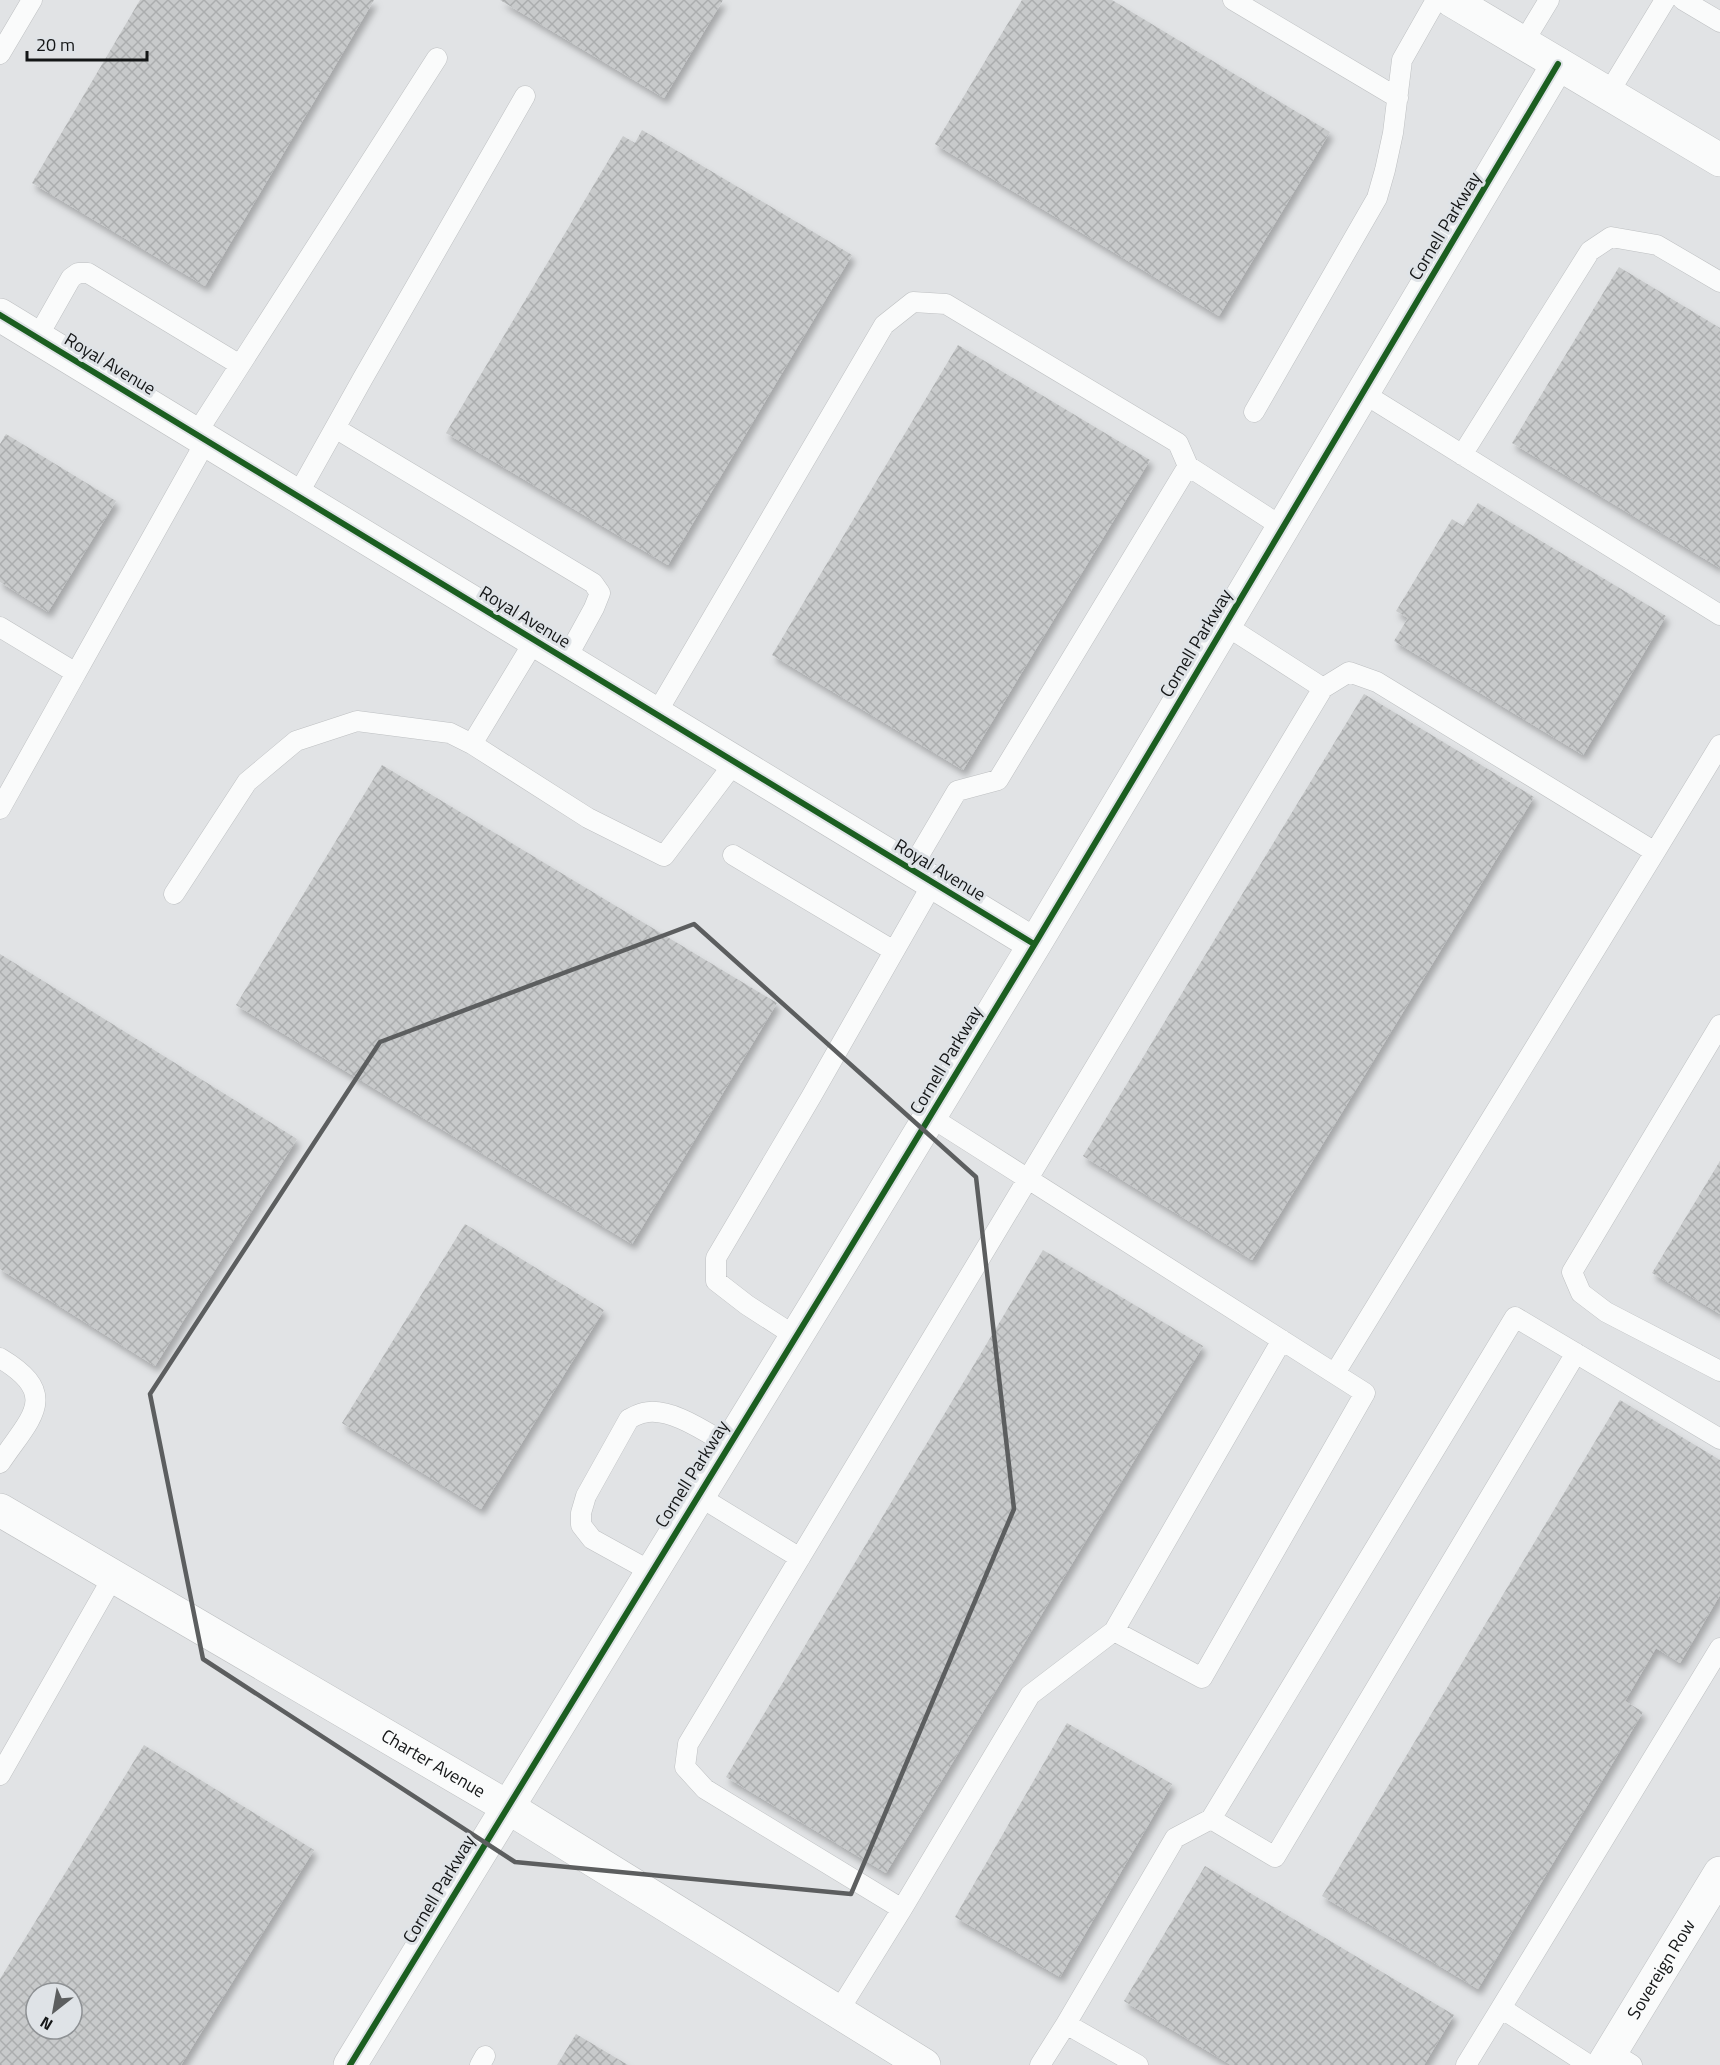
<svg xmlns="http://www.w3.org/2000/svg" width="1720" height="2065" font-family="'Titillium Web',sans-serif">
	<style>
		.building { fill: url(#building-cross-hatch); fill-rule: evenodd; filter: url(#shadow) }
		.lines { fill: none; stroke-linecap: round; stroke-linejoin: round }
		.lane-casing { stroke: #bec0c2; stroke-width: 21 }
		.street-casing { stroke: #bec0c2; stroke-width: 34 }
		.lane { stroke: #fafbfb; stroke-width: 20 }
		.street { stroke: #fafbfb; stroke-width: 33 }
		.cycleway-casing { stroke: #dfe3e7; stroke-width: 10 }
		.cycleway { stroke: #1b5e20; stroke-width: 6 }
		.marked { fill: none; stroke: #5c5e5f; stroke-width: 4.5; stroke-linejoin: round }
		.labels { text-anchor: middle; stroke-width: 6; stroke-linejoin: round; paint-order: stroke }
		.street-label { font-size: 18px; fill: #141617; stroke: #dfe3e7 }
	</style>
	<defs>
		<pattern id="building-cross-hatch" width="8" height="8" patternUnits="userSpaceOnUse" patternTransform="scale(1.5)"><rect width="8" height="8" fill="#c8cacb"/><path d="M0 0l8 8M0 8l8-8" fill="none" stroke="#abadae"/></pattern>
		<filter id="shadow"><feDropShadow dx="3.5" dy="6" stdDeviation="3" flood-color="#0004"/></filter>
	</defs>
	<rect width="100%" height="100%" fill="#e1e3e5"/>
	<path class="building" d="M140,0H374L205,286L32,183Z
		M500,0H723L664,98Z
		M1022,0H1112L1330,132L1219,316L935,144Z
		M642,130L852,255L668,565L446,433L623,136L635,143Z
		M1619,267L1720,328V568L1512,443Z
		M958,345L1150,460L963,770L772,655Z
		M6,434L116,501L48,612L0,582V444Z
		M1478,503L1666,616L1583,755L1394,641L1408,618L1396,611L1452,519L1463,526Z
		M1364,694L1534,797L1252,1260L1083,1156Z
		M382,765L777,1003L632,1244L236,1005Z
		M0,954L297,1139L155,1366L0,1269Z
		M1720,1161V1314L1652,1273Z
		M465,1224L604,1310L481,1509L342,1423Z
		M1043,1250L1203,1346L886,1873L726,1777Z
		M1620,1400L1720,1460V1595L1680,1663L1656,1648L1625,1701L1643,1712L1478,1989L1322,1896Z
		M1067,1723L1172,1784L1060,1977L955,1917Z
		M144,1745L314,1850L181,2065H0V1979ZM36,1993H72V2029H36Z
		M1205,1866L1454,2015L1424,2065H1231L1124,2001Z
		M576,2034L628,2065H557Z"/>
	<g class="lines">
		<defs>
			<path id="lane" d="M1233,0L1398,98
				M1683,0L1720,22
				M1523,43L1549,0
				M0,54L32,0
				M1608,94L1665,0
				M37,338L71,278L78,273H88L240,365
				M1363,393L1720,615
				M1254,412L1377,198L1385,170L1393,133L1402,60L1436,0
				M335,428L593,583L600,593L594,608L566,659
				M196,434L437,58
				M1462,455L1590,251L1611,237L1657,245L1720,282
				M1188,466L1284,528
				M297,496L363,378L525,96
				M1225,625L1323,688
				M0,627L76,673L206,441
				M656,714L884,325L913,302L946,304L1178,443L1188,466L998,780L957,791L911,869
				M472,744L535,640
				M0,809L76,673
				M1655,852L1720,745
				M733,855L894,951
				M174,894L247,782L296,741L357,721L450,733L472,744L588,818L664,856L735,762
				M1720,1025L1572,1272L1581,1293L1606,1312L1720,1371
				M929,1116L1365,1393L1202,1678L1114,1631
				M795,1336L747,1305L716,1281V1258L811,1097L933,883
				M1576,1353L1275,1857L1211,1819L1515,1317L1720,1439
				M0,1358C62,1395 30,1418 0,1463
				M697,1495L800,1558
				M650,1571L592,1539L581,1525V1513L586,1496L629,1419C633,1417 638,1414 643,1413C669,1406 706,1432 728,1445
				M0,1775L113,1577
				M902,1909L705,1789L685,1767L688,1744L1323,688L1349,672L1377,682L1655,852L1335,1373
				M1501,2008L1720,1648
				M838,2012L902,1909L1030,1695L1114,1631L1282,1340
				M1066,2024L1175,1838L1211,1819
				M1611,2052L1632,2065
				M480,2065L485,2056
				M1040,2065L1066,2024L1138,2065
				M1466,2065L1501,2008L1589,2065"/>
			<g id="street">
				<path d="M1451,0L1720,160"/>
				<path d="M0,315L1034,944"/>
				<path id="s1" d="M0,1510L506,1806L924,2065"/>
				<path d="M350,2065C577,1690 810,1318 1036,942C1211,650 1384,357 1558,64"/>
				<path id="s2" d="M1603,2065L1720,1873"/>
			</g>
		</defs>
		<use href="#lane" class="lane-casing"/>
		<use href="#street" class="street-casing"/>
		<use href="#lane" class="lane"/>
		<use href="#street" class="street"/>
		<defs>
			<path id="cycleway" d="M0,315L1034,944
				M350,2065C577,1690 810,1318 1036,942C1211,650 1384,357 1558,64"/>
		</defs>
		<use href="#cycleway" class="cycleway-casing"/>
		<use href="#cycleway" class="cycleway"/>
	</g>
	<path class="marked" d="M694,924L976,1177L1014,1509L851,1894L515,1862L203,1659L150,1394L380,1042Z"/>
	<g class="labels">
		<g class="street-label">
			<text transform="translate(1445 226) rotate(-59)" y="6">Cornell Parkway</text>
			<text transform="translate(110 364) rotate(31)" y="6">Royal Avenue</text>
			<text transform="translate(525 617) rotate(31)" y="6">Royal Avenue</text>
			<text transform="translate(1196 643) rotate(-59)" y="6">Cornell Parkway</text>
			<text transform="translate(940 870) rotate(31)" y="6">Royal Avenue</text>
			<text transform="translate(946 1060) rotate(-59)" y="6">Cornell Parkway</text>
			<text transform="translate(692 1474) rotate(-58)" y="6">Cornell Parkway</text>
			<text dy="6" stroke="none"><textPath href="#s1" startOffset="502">Charter Avenue</textPath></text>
			<text transform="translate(439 1889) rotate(-59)" y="6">Cornell Parkway</text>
			<text dy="6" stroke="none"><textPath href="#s2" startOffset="112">Sovereign Row</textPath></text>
		</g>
	</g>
	<g transform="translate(54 2011) rotate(211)"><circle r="28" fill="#dfe3e7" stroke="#8e9194" stroke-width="1.5"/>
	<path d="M0-4.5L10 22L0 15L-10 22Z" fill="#5c5e5f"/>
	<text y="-9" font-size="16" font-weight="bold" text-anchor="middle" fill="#141617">N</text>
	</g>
	<path d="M27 51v9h120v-9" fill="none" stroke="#141617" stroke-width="3"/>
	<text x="36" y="51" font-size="18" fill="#141617" stroke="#dfe3e7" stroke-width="4.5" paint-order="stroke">20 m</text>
</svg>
